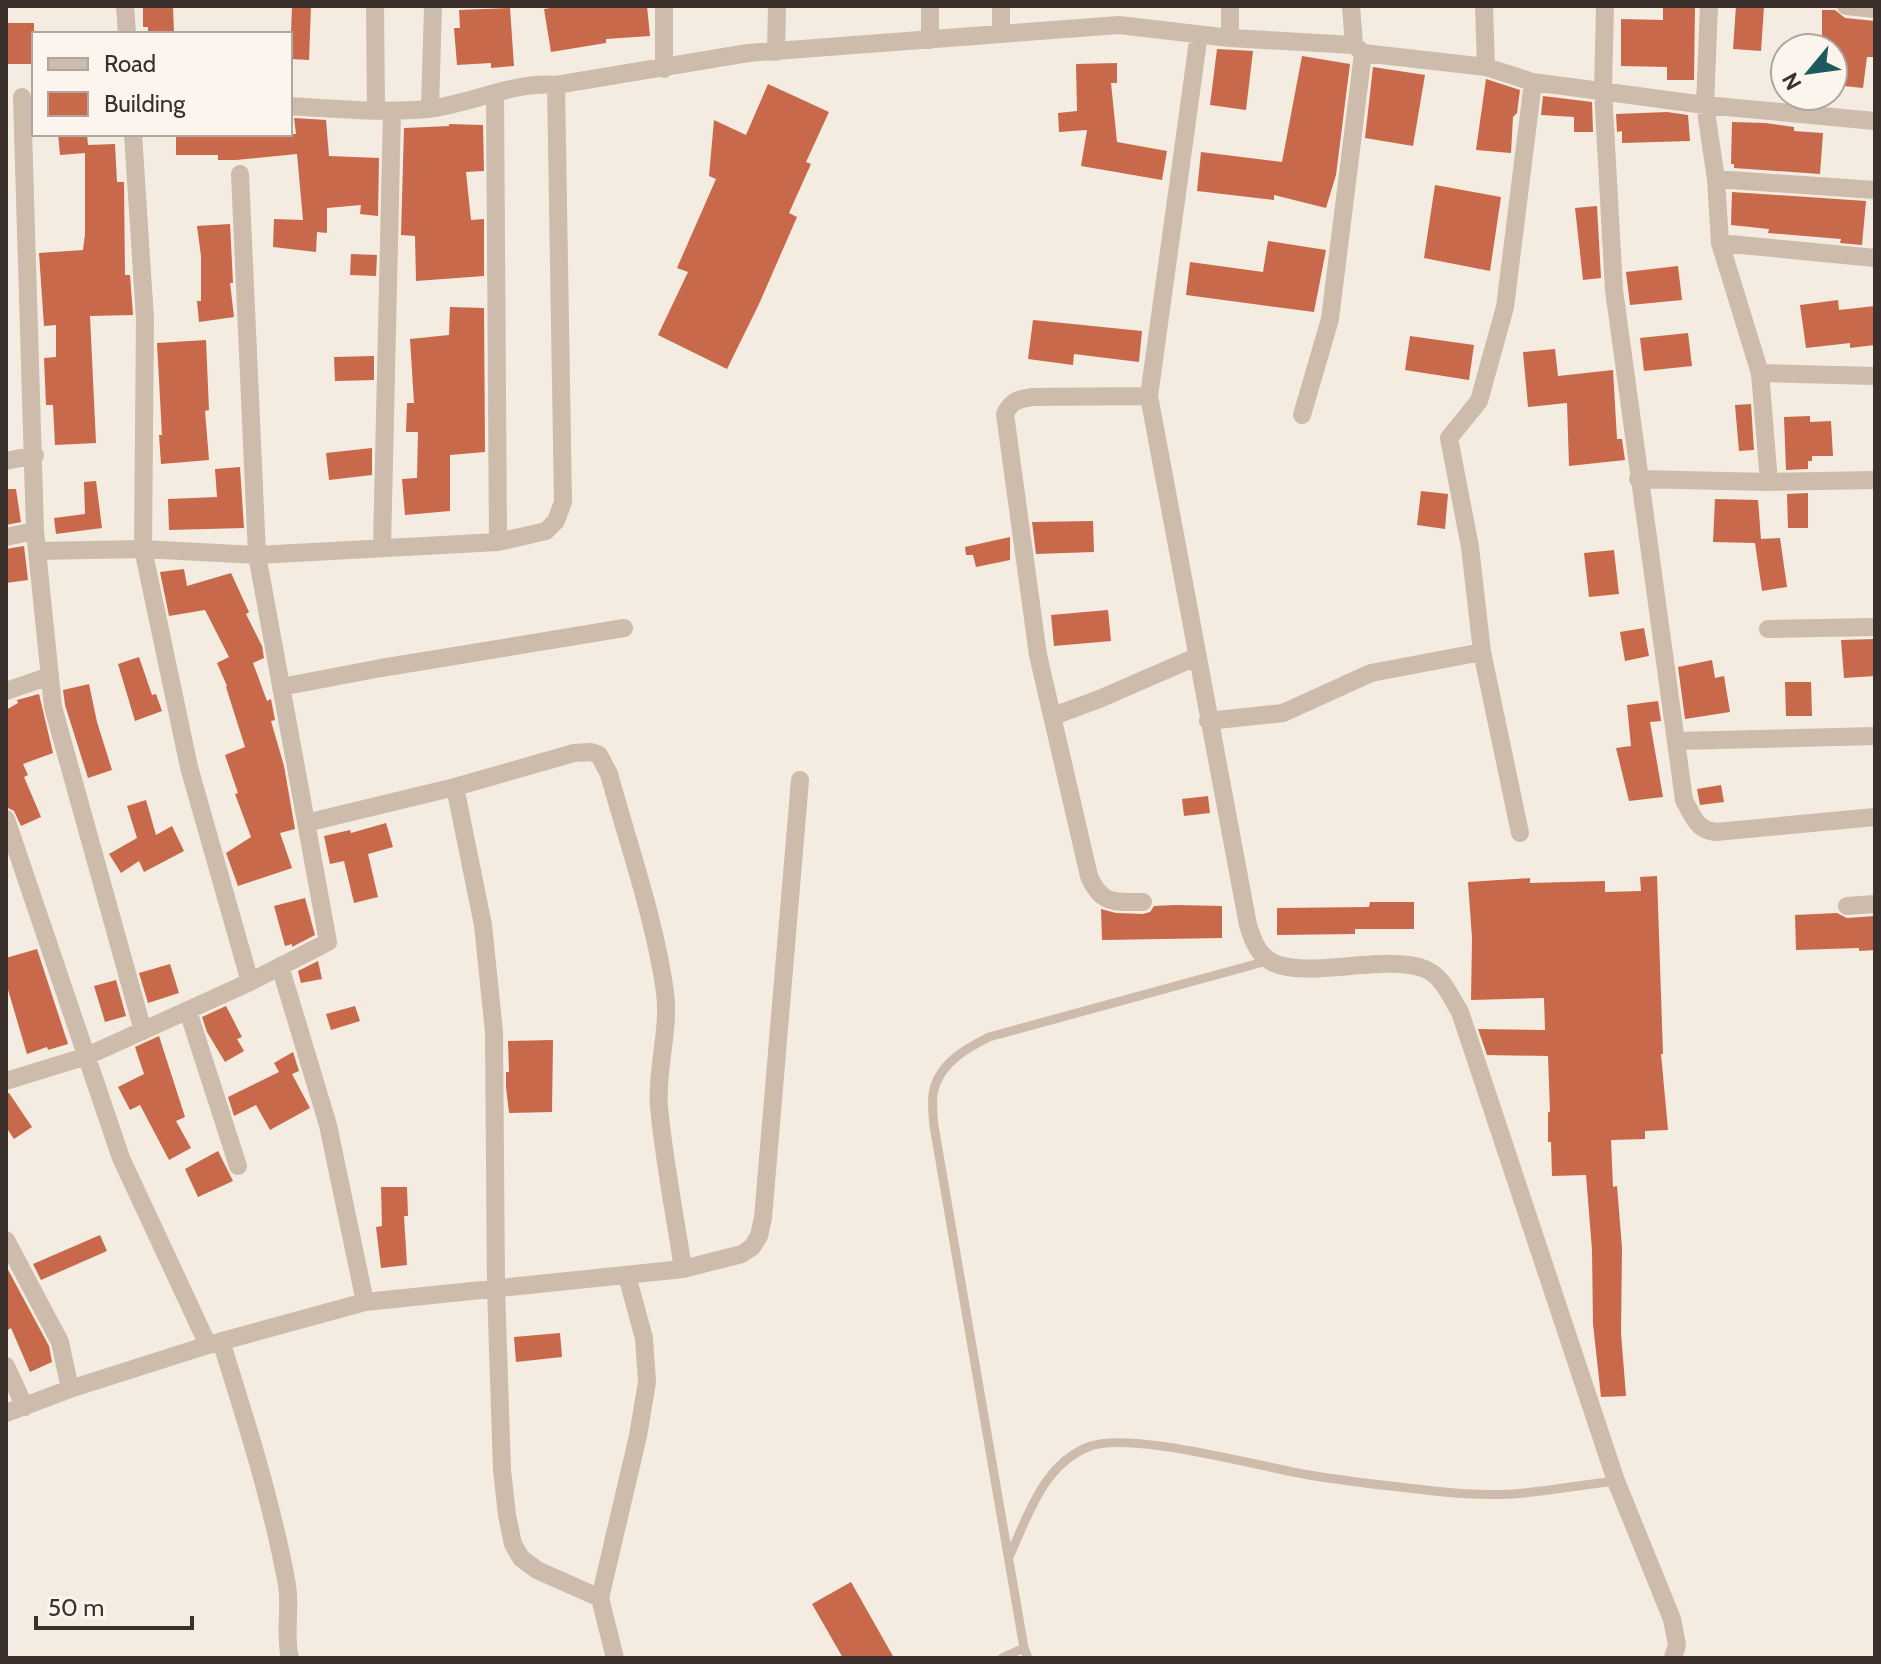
<svg xmlns="http://www.w3.org/2000/svg" width="1881" height="1664" font-family="Cabin,sans-serif">
	<style>
		.building { fill: #c8694b }
		.lines { fill: none; stroke-linecap: round; stroke-linejoin: round }
		.lane { stroke: #cdbbac; stroke-width: 9 }
		.street { stroke: #cdbbac; stroke-width: 18 }
	</style>
	<rect width="100%" height="100%" fill="#f4ebe1"/>
	<path class="building" d="M143,6H173L174,34H148V27H143Z
		M292,6H311L309,60L290,59Z
		M564,6H647L650,36L606,39V43L551,52L544,9Z
		M1663,6H1695L1694,80H1667V67L1621,66V19L1663,20Z
		M1736,6L1764,7L1761,51L1733,49Z
		M510,8L514,66L491,68V63L457,65L454,28H460L459,10Z
		M1822,10H1835L1845,18L1875,21V57H1867L1863,88L1834,85L1839,48H1822Z
		M6,23H34V64H6Z
		M1217,49L1253,51L1246,110L1210,105Z
		M1302,56L1350,64L1336,175L1326,208L1274,195V200L1197,191L1201,152L1282,162Z
		M1117,63V83H1111L1117,142L1167,151L1162,180L1081,166L1087,130L1059,132L1058,113L1077,111L1076,64Z
		M1373,67L1425,75L1413,146L1365,138Z
		M1486,79L1520,90L1517,113L1513,117L1511,153L1476,150Z
		M768,84L829,112L806,162L811,164L789,213L797,217L759,304L727,369L658,335L688,272L677,268L716,179L709,176L714,120L746,135Z
		M1543,96L1592,102L1593,132H1574V117L1541,115Z
		M1667,112L1688,115L1690,141L1622,143V131L1617,132L1616,114Z
		M294,118L326,120L329,156L379,158L378,216L360,214L361,205L327,208V233L317,232L316,252L273,247L274,219L303,220L297,154L236,160H218V155H176V134H296Z
		M1732,122L1765,123L1794,127V131L1823,133L1820,174L1734,168V164H1731Z
		M449,124L483,125L484,171L466,172L471,220L484,219V276L416,281L415,236L401,235L404,128L449,126Z
		M58,134H87L88,145L115,144L117,182H124L125,275H130L133,315L90,316L96,443L55,445L53,405H46L44,358L56,357V325L44,326L39,253L83,250L85,234V153L60,155Z
		M1435,185L1501,197L1490,271L1424,258Z
		M1732,192L1866,201L1862,245L1840,243L1841,239L1768,233L1769,229L1731,225Z
		M1597,206L1601,278L1583,280L1575,208Z
		M230,224L233,283H230L234,317L199,322L197,301H201V256L197,226Z
		M1268,241L1326,250L1314,312L1186,295L1190,262L1263,272Z
		M351,254L377,255L376,276L350,275Z
		M1678,266L1682,300L1630,305L1626,272Z
		M1838,300L1839,310L1875,306V345L1850,348V343L1806,348L1800,305Z
		M450,307L484,308L485,452L450,455V511L405,515L402,479L417,478L418,432H406L407,403H414L410,339L449,335Z
		M1033,320L1142,331L1139,362L1074,354L1073,365L1028,359Z
		M1688,333L1692,366L1644,371L1640,338Z
		M1410,336L1474,345L1469,380L1405,370Z
		M206,340L209,410L205,411L209,460L161,464L159,435H162L157,343Z
		M1555,349L1558,376L1613,370L1617,439H1622L1625,460L1569,466L1567,403L1528,407L1523,352Z
		M374,356V380L335,381L334,357Z
		M1751,404L1754,450L1739,451L1735,405Z
		M1810,416V422L1831,421L1833,456H1812V461H1808V469L1786,470L1784,417Z
		M372,448V475L329,480L326,453Z
		M240,467L244,528L169,530L168,499L217,497L215,469Z
		M96,481L102,528L56,534L54,518L85,514L84,482Z
		M6,489H16L21,522L6,525Z
		M1421,491L1448,494L1445,529L1417,525Z
		M1808,493V528H1788L1787,494Z
		M1715,499L1758,500L1761,539L1780,538L1787,587L1762,591L1755,543L1713,542Z
		M1093,521L1094,552L1036,554L1032,522Z
		M1010,537V560L976,567L973,555H966L965,547Z
		M24,546L28,580L6,583V549Z
		M1614,550L1619,594L1589,597L1584,553Z
		M184,569L187,586L231,573L249,612L246,614L262,646L264,658L253,663L267,701L271,699L275,720L271,721L284,766L295,829L280,833L292,868L238,886L226,853L251,837L235,794L238,793L225,755L245,747L226,687L227,686L217,663L229,657L205,610L169,616L160,572Z
		M1108,610L1111,641L1054,646L1051,615Z
		M1644,628L1649,656L1625,661L1620,632Z
		M1875,639V676L1844,678L1841,640Z
		M139,657L152,695L156,694L162,711L135,721L118,664Z
		M1712,660L1715,678L1724,676L1730,712L1685,719L1678,667Z
		M1785,682H1811L1812,716H1786Z
		M89,684L97,722L112,770L88,778L65,705L63,690Z
		M39,694L53,753L23,764L28,775L24,777L41,817L21,826L14,811L6,807V710L18,703L17,700Z
		M1658,701L1661,721L1650,722L1663,797L1629,801L1616,748L1631,746L1627,705Z
		M1721,785L1724,802L1700,805L1697,789Z
		M1208,796L1210,813L1184,816L1182,799Z
		M146,800L156,835L172,826L184,851L144,872L139,861L121,873L109,854L137,838L127,806Z
		M386,823L393,847L368,854L378,897L354,903L344,861L330,864L324,836L350,830L351,833Z
		M1657,876L1663,1054H1661L1668,1130L1645,1131V1139L1611,1140L1613,1187L1617,1186L1622,1248L1621,1333L1626,1396L1601,1397L1593,1324L1592,1250L1586,1175L1552,1176L1551,1142H1548V1112H1550L1548,1056L1487,1055L1478,1029L1545,1030L1544,998L1471,1000L1472,938L1468,882L1530,878V883L1605,881V892L1641,891L1640,877Z
		M305,898L315,935L292,947V944L285,946L274,906Z
		M1370,902H1414V929H1355V934L1277,935V908L1369,907Z
		M1176,905L1222,906V938L1102,940L1101,909L1116,913L1143,914L1150,912L1154,906Z
		M1837,913L1847,918L1875,916V950L1859,951V948L1796,950L1795,915Z
		M37,949L68,1044L48,1050L47,1047L27,1054L6,983V958Z
		M318,961L322,979L301,983L298,971Z
		M170,964L179,993L148,1003L139,973Z
		M116,980L126,1016L105,1022L94,986Z
		M226,1006L242,1037L237,1039L244,1051L225,1062L207,1032L202,1017Z
		M355,1006L360,1021L331,1030L326,1014Z
		M159,1036L185,1117L176,1121L191,1148L169,1160L140,1105L130,1110L118,1087L144,1074L135,1047Z
		M553,1040L552,1112L509,1113L506,1087V1072H509L508,1041Z
		M293,1052L299,1071L292,1074L310,1108L270,1130L256,1105L234,1116L228,1097L279,1072L274,1063Z
		M6,1093H9L32,1127L14,1139L6,1127Z
		M218,1151L233,1181L198,1197L185,1169Z
		M381,1187H407L408,1216H404L407,1265L381,1268L376,1227L382,1226Z
		M100,1235L107,1251L41,1280L33,1264Z
		M6,1266L49,1346L52,1362L30,1372L11,1328L6,1331Z
		M560,1333L562,1357L516,1362L514,1337Z
		M851,1582L894,1658H843L812,1604Z"/>
	<g class="lines">
		<path class="lane" d="M1009,1557C1028,1516 1043,1465 1088,1447C1129,1430 1260,1467 1309,1475C1344,1481 1381,1485 1417,1489C1448,1493 1482,1496 1513,1494C1548,1491 1582,1485 1616,1481
			M1002,1658L1024,1648
			M1028,1658L1024,1648L934,1126C933,1116 932,1104 933,1094C938,1064 965,1049 989,1037L1267,961"/>
		<path class="street" d="M125,6L127,34
			M375,6L376,111
			M930,6V40
			M1351,6L1354,45
			M1484,6L1486,67
			M1605,6L1603,90L1614,290L1684,800C1693,816 1696,830 1716,832L1875,817
			M1709,6L1705,105L1716,179L1720,243L1760,373L1769,482
			M1846,6L1875,9
			M1001,34V6
			M1199,34L1149,396L1248,925C1252,938 1257,953 1270,961C1303,981 1385,953 1425,969C1443,976 1451,998 1460,1012L1616,1481L1672,1619L1677,1645L1673,1658
			M1230,38V6
			M776,52L777,6
			M664,69V6
			M495,95L498,542
			M22,97L35,531L53,707L143,1031
			M290,106C336,109 382,113 428,109C470,104 515,81 556,85L748,53L1119,25L1230,38L1354,45L1363,53L1486,67L1533,82L1705,105L1875,121
			M430,109L433,6
			M133,134L145,319L143,549L257,555L498,542L546,531L556,521L563,502L556,85
			M1716,179L1875,190
			M1720,243L1875,258
			M1760,373L1875,376
			M1302,415L1330,319L1363,53
			M6,461L35,455
			M1638,479L1769,482L1875,480
			M6,537L35,531
			M382,547L392,111
			M37,551L143,549L189,767L250,982L328,942L257,555L240,174
			M1768,629L1875,627
			M281,687L381,668L624,628
			M6,691L50,676
			M1053,716L1097,700L1196,657
			M1208,721L1283,713L1371,673L1482,652
			M1676,741L1875,736
			M455,787L483,925L494,1032L496,1288L502,1470L507,1515L513,1544L521,1558L537,1570L600,1598
			M6,819L121,1158L208,1345
			M306,823L455,787L574,753L591,752L599,755L609,774C628,843 655,920 665,992C670,1030 656,1068 659,1107C664,1161 675,1215 683,1269
			M1520,833L1482,652L1470,547L1449,438L1479,401L1505,307L1533,82
			M1143,902C1115,902 1101,905 1089,876L1038,655L1005,414C1011,401 1018,399 1033,397L1149,396
			M1847,906L1875,904
			M188,1011L238,1166
			M6,1081L87,1056L250,982
			M6,1240L60,1342L70,1389
			M365,1302L683,1269L742,1254L752,1247L759,1236L763,1218L800,780
			M221,1341C246,1421 272,1502 287,1585C291,1609 284,1634 290,1658
			M6,1366L25,1407
			M6,1413L70,1389L208,1345L365,1302L328,1125L280,966
			M615,1658L600,1598L638,1436L647,1382L644,1338L627,1276"/>
	</g>
	<rect width="1881" height="1664" fill="none" stroke="#3b302b" stroke-width="16"/>
	<rect x="32" y="32" width="260" height="104" fill="#fbf5ee" stroke="#aea6a0" stroke-width="2"/>
	<rect x="48" y="58" width="40" height="12" fill="#cdbbac" stroke="#aea6a0" stroke-width="2"/>
	<text x="104" y="72" font-size="24" fill="#3b302b">Road</text>
	<rect x="48" y="92" width="40" height="24" fill="#c8694b" stroke="#aea6a0" stroke-width="2"/>
	<text x="104" y="112" font-size="24" fill="#3b302b">Building</text>
	<g transform="translate(1809 72) rotate(241)"><circle r="38" fill="#fbf5ee" stroke="#aea6a0" stroke-width="2"/>
	<path d="M0-6L14 30L0 20L-14 30Z" fill="#1f5a5e"/>
	<text y="-12" font-size="22" font-weight="bold" text-anchor="middle" fill="#3b302b">N</text>
	</g>
	<path d="M36 1616v12h156v-12" fill="none" stroke="#3b302b" stroke-width="4"/>
	<text x="48" y="1616" font-size="24" fill="#3b302b" stroke="#fbf5ee" stroke-width="6" paint-order="stroke">50 m</text>
</svg>
